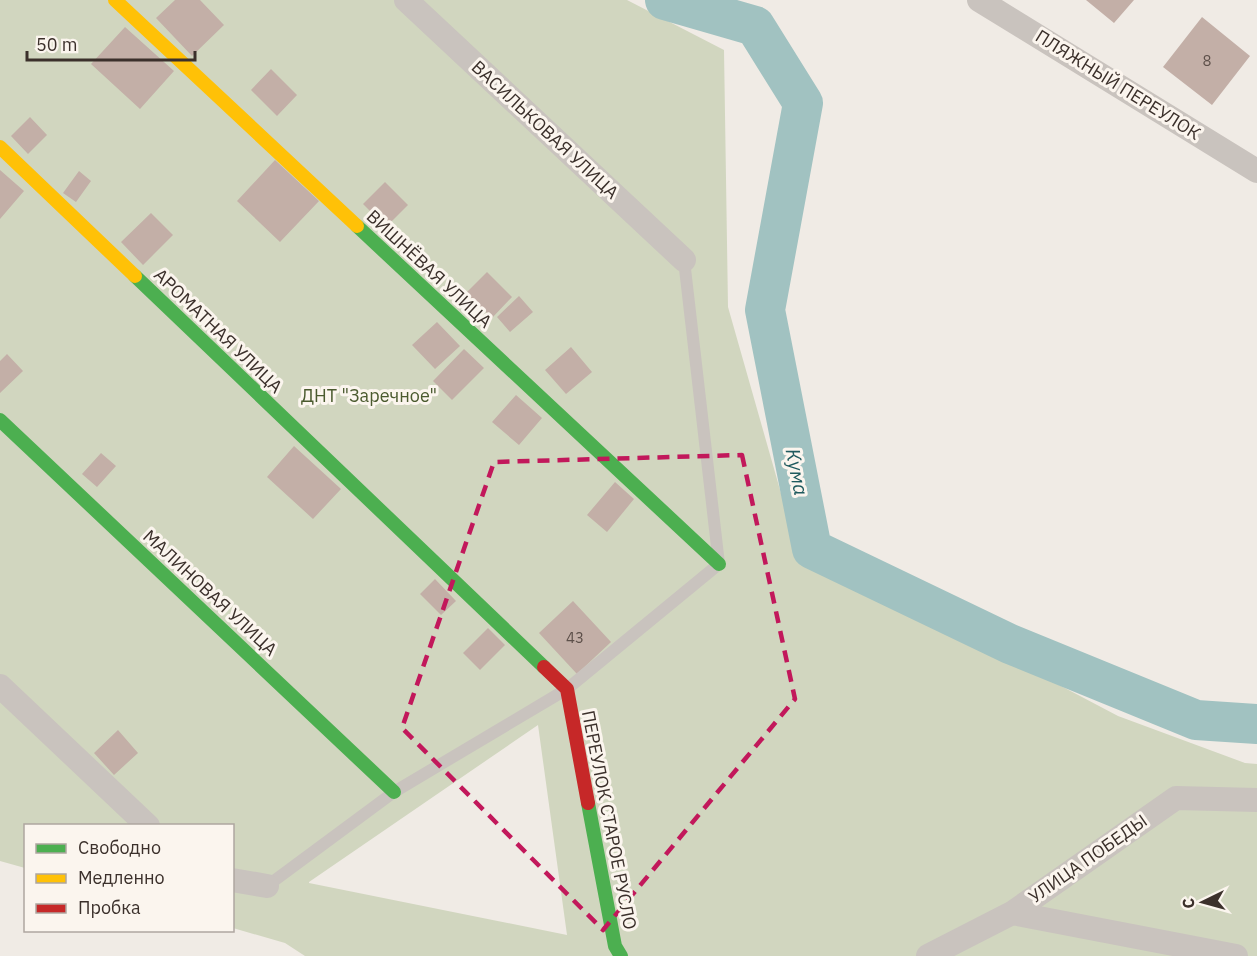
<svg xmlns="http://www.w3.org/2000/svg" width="1257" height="956" font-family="'IBM Plex Sans',sans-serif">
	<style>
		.green { fill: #d1d6bf; fill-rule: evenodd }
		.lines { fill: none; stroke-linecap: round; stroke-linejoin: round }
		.river { stroke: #a1c2c1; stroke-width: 40 }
		.building { fill: #c3afa7 }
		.lane { stroke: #c9c3be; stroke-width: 12 }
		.street { stroke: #c9c3be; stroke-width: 24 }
		.fast { stroke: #4caf50; stroke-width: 14 }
		.slow { stroke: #ffc107; stroke-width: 14 }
		.jam { stroke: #c62828; stroke-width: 14 }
		.marked { fill: none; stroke: #c2185b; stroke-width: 4.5; stroke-dasharray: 12 8; stroke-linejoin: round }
		.labels { text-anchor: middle; stroke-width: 6; stroke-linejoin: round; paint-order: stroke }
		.number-label { font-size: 15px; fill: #5d504a }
		.street-label { font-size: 18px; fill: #3b302b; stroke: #fbf5ee }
		.park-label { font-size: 18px; fill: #4a5a2e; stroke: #fbf5ee }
		.water-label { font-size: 20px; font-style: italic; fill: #1f5a5e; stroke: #fbf5ee }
	</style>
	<rect width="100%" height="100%" fill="#f0ebe5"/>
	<path class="green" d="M0,0H627L724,50L728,307L796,546L1118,716L1245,763L1257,764V956H305L285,943L233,928L232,826H26L25,868L0,861ZM538,725L567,935L309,883V882Z"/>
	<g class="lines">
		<path class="river" d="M665,0L755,26L803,103L765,310L812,549L1010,644L1196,720L1257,724"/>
	</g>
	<path class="building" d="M175,0H200L224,25L192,56L156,18Z
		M1086,0H1134L1114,23Z
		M1202,17L1250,56L1212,105L1163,67Z
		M125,27L174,71L140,109L91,64Z
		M271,69L297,95L277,116L251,90Z
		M30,117L47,135L28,154L11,136Z
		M275,160L319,201L280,242L237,201Z
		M0,170L24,191L0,219Z
		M79,171L91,181L76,202L63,193Z
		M385,182L408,205L386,227L363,204Z
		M151,213L173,235L143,265L121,242Z
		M487,272L512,297L492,318L466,293Z
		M519,296L533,312L510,332L497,317Z
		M437,322L460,346L435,369L412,345Z
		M571,347L592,372L566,394L545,370Z
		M464,349L484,368L452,400L433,381Z
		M7,354L23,371L0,393V361Z
		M516,395L542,418L519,445L492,422Z
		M294,446L341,489L313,519L267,477Z
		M101,453L116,466L97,487L82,474Z
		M615,482L634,499L607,532L587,515Z
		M435,579L456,601L441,615L420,594Z
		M573,601L611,642L577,674L539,633Z
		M488,628L505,645L480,670L463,653Z
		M118,730L138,753L114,775L94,753Z"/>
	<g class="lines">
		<path class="lane" d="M267,886L394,792L567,689L719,564L684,260"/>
		<path class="street" d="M406,0L684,260
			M979,0L1257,171
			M0,686L148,826
			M232,880L267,886
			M1012,913L1236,956
			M928,956L1012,913L1176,798L1257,800"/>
		<path class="fast" d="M357,226L719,564
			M135,276L544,667
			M0,420L394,792
			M588,803L615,946L621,956"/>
		<path class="slow" d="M115,0L357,226
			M0,147L135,276"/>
		<path class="jam" d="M544,667L567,689L588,803"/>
	</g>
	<path class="marked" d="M742,455L795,699L603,930L402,728L494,462Z"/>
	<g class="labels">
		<g class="number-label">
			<text x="1207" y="66">8</text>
			<text x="575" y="643">43</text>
		</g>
		<g class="street-label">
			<text transform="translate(1118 85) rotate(32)" y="6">ПЛЯЖНЫЙ ПЕРЕУЛОК</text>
			<text transform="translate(545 130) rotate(43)" y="6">ВАСИЛЬКОВАЯ УЛИЦА</text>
			<text transform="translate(429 269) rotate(43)" y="6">ВИШНЁВАЯ УЛИЦА</text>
			<text transform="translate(218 331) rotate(44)" y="6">АРОМАТНАЯ УЛИЦА</text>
			<text transform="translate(210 593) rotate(43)" y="6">МАЛИНОВАЯ УЛИЦА</text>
			<text transform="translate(609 820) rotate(79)" y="6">ПЕРЕУЛОК СТАРОЕ РУСЛО</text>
			<text transform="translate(1088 859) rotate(-35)" y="6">УЛИЦА ПОБЕДЫ</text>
		</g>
		<g class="park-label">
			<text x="369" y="402">ДНТ "Заречное"</text>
		</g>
		<g class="water-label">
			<text transform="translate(797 472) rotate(79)" y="7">Кума</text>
		</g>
	</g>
	<rect x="24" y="824" width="210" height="108" fill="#fbf5ee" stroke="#aea6a0" stroke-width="1.5"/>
	<rect x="36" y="844" width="30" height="9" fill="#4caf50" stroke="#aea6a0" stroke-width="1.5"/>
	<text x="78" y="854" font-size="18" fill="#3b302b">Свободно</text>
	<rect x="36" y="874" width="30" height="9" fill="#ffc107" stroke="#aea6a0" stroke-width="1.5"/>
	<text x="78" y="884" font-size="18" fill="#3b302b">Медленно</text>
	<rect x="36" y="904" width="30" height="9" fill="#c62828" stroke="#aea6a0" stroke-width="1.5"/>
	<text x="78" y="914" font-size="18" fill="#3b302b">Пробка</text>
	<g transform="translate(1203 902) rotate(265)" stroke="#fbf5ee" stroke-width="4.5" paint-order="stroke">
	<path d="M0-4.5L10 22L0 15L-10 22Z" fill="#3b302b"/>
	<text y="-9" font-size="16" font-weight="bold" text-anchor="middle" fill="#3b302b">С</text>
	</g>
	<path d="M27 51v9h168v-9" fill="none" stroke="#3b302b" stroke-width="3"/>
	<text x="36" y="51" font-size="18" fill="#3b302b" stroke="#fbf5ee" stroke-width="4.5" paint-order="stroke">50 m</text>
</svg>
